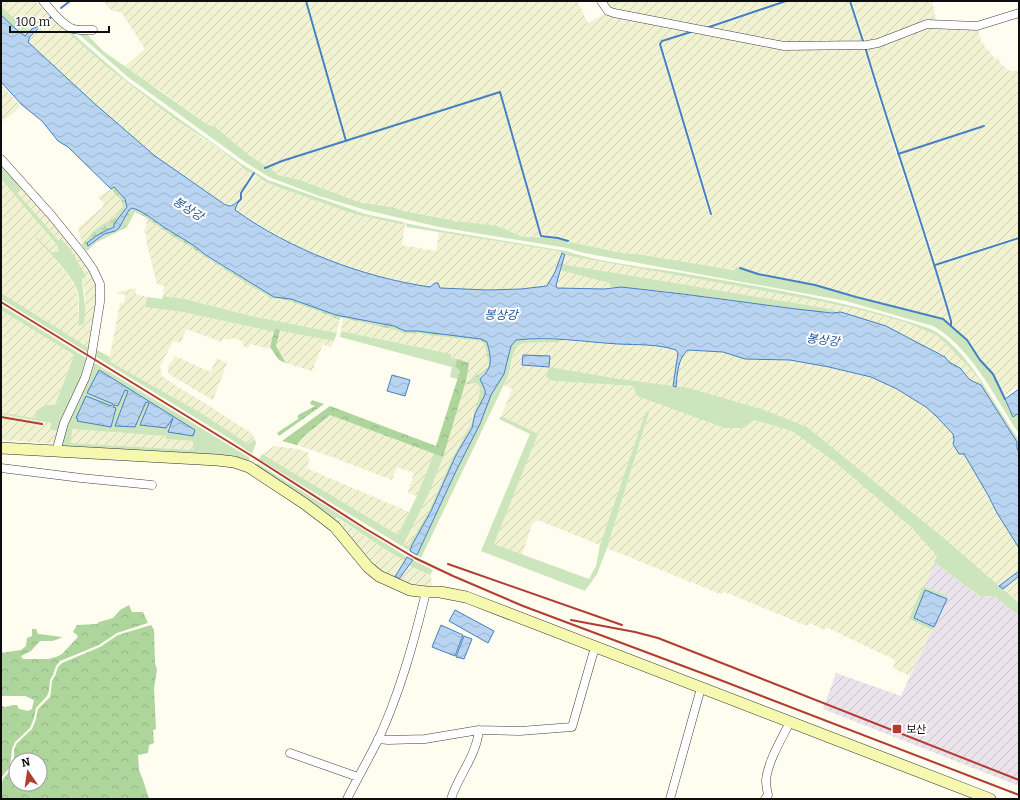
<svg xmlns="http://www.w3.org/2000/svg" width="1020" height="800" font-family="Bitter,'Noto Sans KR',serif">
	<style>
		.industrial { fill: url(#industrial-furrows) }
		.farmland { fill: url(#farmland-furrows) }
		.grass { fill: #cce5bc; fill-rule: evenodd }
		.forest { fill: url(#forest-crowns); fill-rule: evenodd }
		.wetland { fill: url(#wetland-marsh) }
		.water { fill: url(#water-waves); stroke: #4580c2 }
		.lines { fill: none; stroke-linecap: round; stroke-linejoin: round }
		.stream { stroke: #4580c2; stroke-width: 2 }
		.street-casing { stroke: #404040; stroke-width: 9 }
		.secondary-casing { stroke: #2f2f2f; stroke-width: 12 }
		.street { stroke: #fff; stroke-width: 8 }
		.secondary { stroke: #f7f8b0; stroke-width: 11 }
		.rail { stroke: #b23c31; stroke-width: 2 }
		.poi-dot { fill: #b23c31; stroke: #fff; stroke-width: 1.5 }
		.labels { text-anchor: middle; stroke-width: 4; stroke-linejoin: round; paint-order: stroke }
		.poi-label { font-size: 11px; fill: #0d0d0d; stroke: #fff; text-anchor: start }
		.water-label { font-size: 12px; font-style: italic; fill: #215395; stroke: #fff }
	</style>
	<defs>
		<pattern id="industrial-furrows" width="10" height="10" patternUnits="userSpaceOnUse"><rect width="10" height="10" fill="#ebe3eb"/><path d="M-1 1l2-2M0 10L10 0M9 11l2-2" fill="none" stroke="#c8c2c8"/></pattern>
		<pattern id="farmland-furrows" width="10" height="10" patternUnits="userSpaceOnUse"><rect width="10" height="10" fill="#f0f2d1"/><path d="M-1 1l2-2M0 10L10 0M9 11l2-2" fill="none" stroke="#cdceb2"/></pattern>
		<pattern id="forest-crowns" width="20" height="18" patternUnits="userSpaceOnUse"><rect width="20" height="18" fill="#aed59c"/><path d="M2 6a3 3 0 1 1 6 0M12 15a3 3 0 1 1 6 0" fill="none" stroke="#94b685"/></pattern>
		<pattern id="wetland-marsh" width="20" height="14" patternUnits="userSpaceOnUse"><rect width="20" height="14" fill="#cce5bc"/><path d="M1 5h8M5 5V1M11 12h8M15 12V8" fill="none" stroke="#aec3a0"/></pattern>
		<pattern id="water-waves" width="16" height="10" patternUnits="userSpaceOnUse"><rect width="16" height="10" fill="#b8d4f1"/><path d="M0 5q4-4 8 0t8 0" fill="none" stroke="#9db5cd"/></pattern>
	</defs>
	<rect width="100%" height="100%" fill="#fefdef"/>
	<path class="industrial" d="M934,562L981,597L994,596L1019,616V786L823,709L836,673L901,696L948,596L923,586Z"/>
	<path class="farmland" d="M1,1H35L49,16L32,29H27L23,28L8,14L1,6Z
		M103,1H305L345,141L266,166L250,156L214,126L208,125L157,88L145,82L124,67L145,49L121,12L112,11Z
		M307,1H577L588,23L608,12L695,30L663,39L659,43L709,213L712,215V212L661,42L698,31L750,41L863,47L896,154L934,266L950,324L943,319L856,296L815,284L758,273L740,268L727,269L637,254H627L570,242L565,238L559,237L542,234L500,91L347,140Z
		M604,1H781L702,27L616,11L611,8Z
		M789,1H849L862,42H787L764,39L707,28Z
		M852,1H932L936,20L926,21L874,40L865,41Z
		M51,18L106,66L137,90L205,140L217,147L240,166L251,172L254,173L240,193V197L236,203L228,207L224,204L155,156L95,104L28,42L31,35L34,32L39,29Z
		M919,27L978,29L981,41L994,58L998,59L1003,66L1010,71L1019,70V236L936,263L899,154L985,127L984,125L899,153L866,47Z
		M1,85L21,106L1,123Z
		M499,93L540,236L534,238L525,237L516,235L501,227L463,222H456L451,220L403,211L392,207L362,203L300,180L278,175L269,167L282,162Z
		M256,174L264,181L275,186L320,202L354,214L405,225L402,245L436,251L439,232L558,251L561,253L559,263L547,286L521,289L488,290L439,288L438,283H435L430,287L412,284L348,268L294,245L234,210L238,204L242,200L243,193Z
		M1,179L57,245L59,252L53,253L38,237L64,270L76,287L78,296V319L84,308L85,293L82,279L86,277L62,240H58L16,193L21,187L43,210L93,274L98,292L91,349L1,293Z
		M111,189L121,200L123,207L119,214L111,221L96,229L82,245L78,228L102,208L104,204L98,197Z
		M148,217L169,233L189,245L199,253L258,290L263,295L279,300H286L323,313L339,320L337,333L251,316L185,299L163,296L164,286L157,284L147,244L146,234L144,233Z
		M1019,238V385L1006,395L1003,393L994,374L980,360L968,340L952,325V320L936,265Z
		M565,255L824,302L865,311L905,322L938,336L966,364L979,379L981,385L970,380L960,368L949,362L945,357L897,331L875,323L841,312H835L836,310L567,265L562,263Z
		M560,270L609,283L611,287L604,289L557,288L556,285Z
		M135,288L136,294L147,297L145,307L183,312L274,332L269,349L251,344L248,348L243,346L242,341L232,338L229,340L224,338L222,342L186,329L181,342L173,341L160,367L162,376L170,382L211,407L251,433L255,439L248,444L201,413L109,361L120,303H124L125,295L118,294V292Z
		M1,310L74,355L55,405L35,418L2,413L1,408Z
		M343,318L395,330L405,334L418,333L427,335L481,341L485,345L489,366L483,372L466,381L469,363L451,358V354L341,331Z
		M280,330L334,341L331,348L323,344L312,371L286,363L276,346Z
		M563,340L647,346L670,348L677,350L678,353L673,386L613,378L554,381L633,386L637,396L744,428L754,420L792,431L835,462L912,528L938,556L910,619L932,630L910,676L893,668L895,660L828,628L824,630L810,623L807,626L725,592L720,594L607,548L649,412L646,411L600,545L538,520L532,524L522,555L494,544L538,434L501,416L512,389L503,385L511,368L514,349L519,344L524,343L559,342Z
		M688,350L723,352L745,359L790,360L850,371L871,377L897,389L926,407L936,416L953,434V444L964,454L970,463L997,513L1019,548V571L999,586L946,540L807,427L739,403L689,388L676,387L678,369L682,357L684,352Z
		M175,356L210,372L217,358L227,363L213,400L170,375L168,373V367Z
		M475,383L479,386L480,390L478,402L472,415V422L451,461L429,511L409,545L403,547L430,491L443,457L465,385Z
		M1,414L51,423L50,430L57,431L55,444L1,440Z
		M330,415L434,453L417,496L408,493L414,473L397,467L392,480L332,457L297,445L303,437Z
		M72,429L165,436L166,439L193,441V450L70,443Z
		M274,446L298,449L309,453L308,458L310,459L306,468L409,512L398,535L262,454Z
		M336,517L383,548L405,561L393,579L379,570L362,552L334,520Z
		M410,566L430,575L433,587L408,583L399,579Z
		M1019,576V603L1003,589Z"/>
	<path class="grass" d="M1,6L23,27L27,29H32L25,36L18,31L1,15Z
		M54,16L80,40L126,80L243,165L268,180L348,208L365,214L403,222L405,225L354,214L320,202L275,186L264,181L254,173L247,171L217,147L175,119L106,66L51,18Z
		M74,30L85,32L103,51L208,125L214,126L250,156L266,166L264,168L269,167L278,175L300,180L362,203L392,207L403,211L451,220C457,223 460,221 466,222C477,224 489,224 500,227C509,230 516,236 526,237C541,239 554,233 568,243L570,242L627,254H637L727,269L734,270L736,267L758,274L815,285L856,298L943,320L963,336L980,360L993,375L1013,417L1019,413V422L1018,424L1019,433C1012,425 1007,414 1001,405C984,377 962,342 933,326L846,301L584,253L567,248L439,227L366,210L319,196L269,177L245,162L128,77Z
		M1,163L21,187L17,193L58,240H62L71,250L86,277L82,279L85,310L84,324L79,326C78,315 80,302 78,292C74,277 47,250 36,238L37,237L53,253L55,251L59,252L57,245L1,179Z
		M405,223L439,230L566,251C602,263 645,267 682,273C766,288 851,301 931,329C961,345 983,383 1000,411C1007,421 1011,430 1019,439V452L1017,448V442L981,385L979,379L966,364L938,336L905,322L865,311L824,302L565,255L558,251L407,227Z
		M562,263L567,265L836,310L835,312H821L664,291L611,287L609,283L560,270Z
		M1,293L91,349L90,354L1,299Z
		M163,296L185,299L251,316L337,333L334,341L276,330L274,332L183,312L145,307L147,297L162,299Z
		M1,305L88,359L83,376L57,431L50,430L51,423L1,414V408L3,413L35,418L36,411L45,405H55L74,355L1,310Z
		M341,331L451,354V358L457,359L455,366L460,370L458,379L450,377L452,367L340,337Z
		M524,339L563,340L559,342L524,343C510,347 513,363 508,376L421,558L417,555L456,471L480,424L491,395L504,374L511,346L516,340Z
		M97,350L110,357L109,361L201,413L248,444L255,439L256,443L252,454L232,440L95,356Z
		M93,362L250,458L248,462L228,456L62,446L60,445L67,420ZM99,370L195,431L168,429L173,418L140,425L149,403L146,401L115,426L128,391L125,390L118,405L114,404L113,407L77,420L78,419L112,406L113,404L87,393ZM72,429L165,436L166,439L193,441V450L71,443Z
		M549,367L613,378L689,388L764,410L807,427L946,540L1019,603V616L994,596L981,597L934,562L937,556L912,528L835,462L792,431L754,420L744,428H725L637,396L633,386L554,381L546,377Z
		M484,387L485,395L475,414L472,428L456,455L431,511L410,551L259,459L262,454L398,535L417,496L434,453L443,457L430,491L403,546L409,545L429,511L451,461L472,422C473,411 479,402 480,390Z
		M646,411L649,412L607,548L597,574L585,591L481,551L530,434L499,419L501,416L538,434L494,544L589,579L596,566L600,545Z
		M257,463L407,557L405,561L383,548L337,517L334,520L309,501L255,467Z
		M413,560L433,570L430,575L410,566Z
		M923,586L948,596L947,599L926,590L914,618L934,627L932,630L909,619Z"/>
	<path class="forest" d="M276,329L280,330L276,346L286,363L279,360L270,347L274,332Z
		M457,359L469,363L466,381L443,457L330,415L303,437L297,445L282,441L330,406L436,446L460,371L455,366Z
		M312,400L324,404L279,436L277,433L298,419V415L315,406L310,404Z
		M129,605L132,612H143L148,623L117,633L99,645L60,661L56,666L53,675L50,680L49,691L47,696L36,708L34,718L30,728L15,742L12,749L10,767L1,778V706L6,707L13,705H17L19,709L28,711L32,709L34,700L25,696H1V653L21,650L26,646L27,638L32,636V629H36L38,634L62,637C54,642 49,641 40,641L31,651L21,656L23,659H48L56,657L62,654L78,637L77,635L73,632L77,625L97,624L99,622L113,618L120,610Z
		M151,625L154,630L155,663L157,670L154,688L156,729L153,730L154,743L149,745L148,753L138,755L139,770L144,783L149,799H1V787L3,779L12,768L14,762V749L17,743L32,729L36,719L38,709L50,697L51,692L52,681L55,676L58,667L62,663L100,647L118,635ZM16,760H40V784H16Z"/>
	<path class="wetland" d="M114,187C132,207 129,203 114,224L115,227C111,229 108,229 105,231C98,234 92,239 87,243L88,245L104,234L115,231L123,222L129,210L132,208L139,210L198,248L204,255L274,297L291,299L336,315L394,326L405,331H417L481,339L487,342C491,359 494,367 481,379L484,387L480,390L479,386L475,383L465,385C467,379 483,373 489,366L485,345L481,341L427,335L418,333L405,334L395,330L343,318H341L339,320L323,313L286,300L270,298L199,253C189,245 179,240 169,234C158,226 148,218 135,212L127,227L97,242L87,251L82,245C86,240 90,234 95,230C106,220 113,223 123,207L121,200L111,189Z"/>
	<path class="water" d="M1,15L18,31L25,36L32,29L41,25C37,32 30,33 28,42L95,104L155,156L224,204C231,208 232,205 238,202L235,210C291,250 362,277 430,287L435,283H438L440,288L488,290L521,289L547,286L555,272L562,253L565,255L564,257L556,285L557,288L604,289L621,287L683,294L796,309L832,313L841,312L886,326L945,357L949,362L960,368L970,380L981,385L1017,442V448L1019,452V548L997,513L988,495L964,454H959L953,444L954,440L953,434L936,416L926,407L897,389L871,377L829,367L790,360L745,359L723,352L688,350C678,357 677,375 676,387L673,386L678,353L676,350C658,344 637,345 618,344C585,342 550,336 516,340L511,346L504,374L491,395L480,424L456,471L417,555L410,551L412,545L431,511L456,455L472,428L475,414L485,395V390L480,379C494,367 491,358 487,342L481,339L417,331H405L394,326L336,315L291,299L274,297L204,254C194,244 179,237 167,229C155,222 146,212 132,208L129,210L119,228L115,231L104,234L88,246L87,243C92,239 98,234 105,231C108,229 111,229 114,227V224L127,207L125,199L114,187L111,189L68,147L58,141L42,121L22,105L1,82Z
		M523,355L550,356L549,367L522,365Z
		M99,370L195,430L193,436L168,432L173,418L166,428L140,425L149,403L146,402L135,427L115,426L128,391L125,390L118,406L114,405L113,407L116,408L111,427L77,421L78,419L76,418L86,396L111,406L113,404L87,393Z
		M392,375L410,380L405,396L387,391Z
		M1019,389V413L1013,417L1005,399Z
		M407,557L413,560L399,579L395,577Z
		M1019,571V576L1003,589L999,586Z
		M925,590L947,599L934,627L914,618Z
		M455,610L494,631L488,643L449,621Z
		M441,625L463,635L455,656L432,647Z
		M464,636L472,639L464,659L456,657Z"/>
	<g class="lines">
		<path class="stream" d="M306,1L346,141
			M850,1L863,41
			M61,8L70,1
			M41,25L51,17
			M706,28L786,1
			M694,31L662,41L660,44L711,214
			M865,47C892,139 925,229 951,321V325
			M898,154L984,126
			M265,168L282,161L500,92L541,236L558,238L568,241
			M238,202L241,199V193L254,173
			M935,265L1019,238
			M740,268L758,274L815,285L856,297L943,319L967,340L980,360L993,374L1005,399"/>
		<defs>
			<path id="street" d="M43,1C51,10 60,23 71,28C77,31 86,30 93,30
				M601,1L608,11L614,13L784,46L867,45L878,43L927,24L977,26L1019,13
				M1,159L52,216L81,252L93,269L100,284V302L91,358L85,378L64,423L56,452
				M1,468L81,478L152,485
				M378,739L388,740L425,739L479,730L520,731L572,727L595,647
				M290,753L358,777
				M347,799C357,779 368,760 378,740C400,693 414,642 426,592
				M451,799C459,774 476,757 479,730
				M670,799L701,688
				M765,799L768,795C767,790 766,785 766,780C768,761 782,738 790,722"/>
			<path id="secondary" d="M1,448L217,460L234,462L249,467L305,504L335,527L368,567L379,576L410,590L426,592H440L466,597L990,799"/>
		</defs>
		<use href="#street" class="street-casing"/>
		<use href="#secondary" class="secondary-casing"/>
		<use href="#street" class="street"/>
		<use href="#secondary" class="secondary"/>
		<path class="rail" d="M1,302L255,458L366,529L415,558L453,576L523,606L715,678L1019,795
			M1,417L42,424
			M448,564L622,625
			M571,620L635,632L658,638L1019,780"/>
	</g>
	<rect class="poi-dot" x="892" y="724" width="10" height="10" rx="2"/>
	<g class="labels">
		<g class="poi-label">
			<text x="906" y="733">보산</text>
		</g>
		<g class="water-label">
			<text transform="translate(188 209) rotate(33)" y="4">봉상강</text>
			<text transform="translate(501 315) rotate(1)" y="4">봉상강</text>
			<text transform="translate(823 340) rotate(7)" y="4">봉상강</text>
		</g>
	</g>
	<rect width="1020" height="800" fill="none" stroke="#0d0d0d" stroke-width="4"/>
	<g transform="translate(28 772) rotate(347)"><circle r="19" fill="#ffffff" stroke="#9e9e9e"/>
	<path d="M0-3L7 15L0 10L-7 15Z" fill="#b23c31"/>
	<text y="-6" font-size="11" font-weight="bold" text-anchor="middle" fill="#0d0d0d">N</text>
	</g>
	<path d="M10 26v6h99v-6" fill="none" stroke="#0d0d0d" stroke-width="2"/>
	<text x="16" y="26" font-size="12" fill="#0d0d0d" stroke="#ffffff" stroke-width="3" paint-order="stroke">100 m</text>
</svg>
